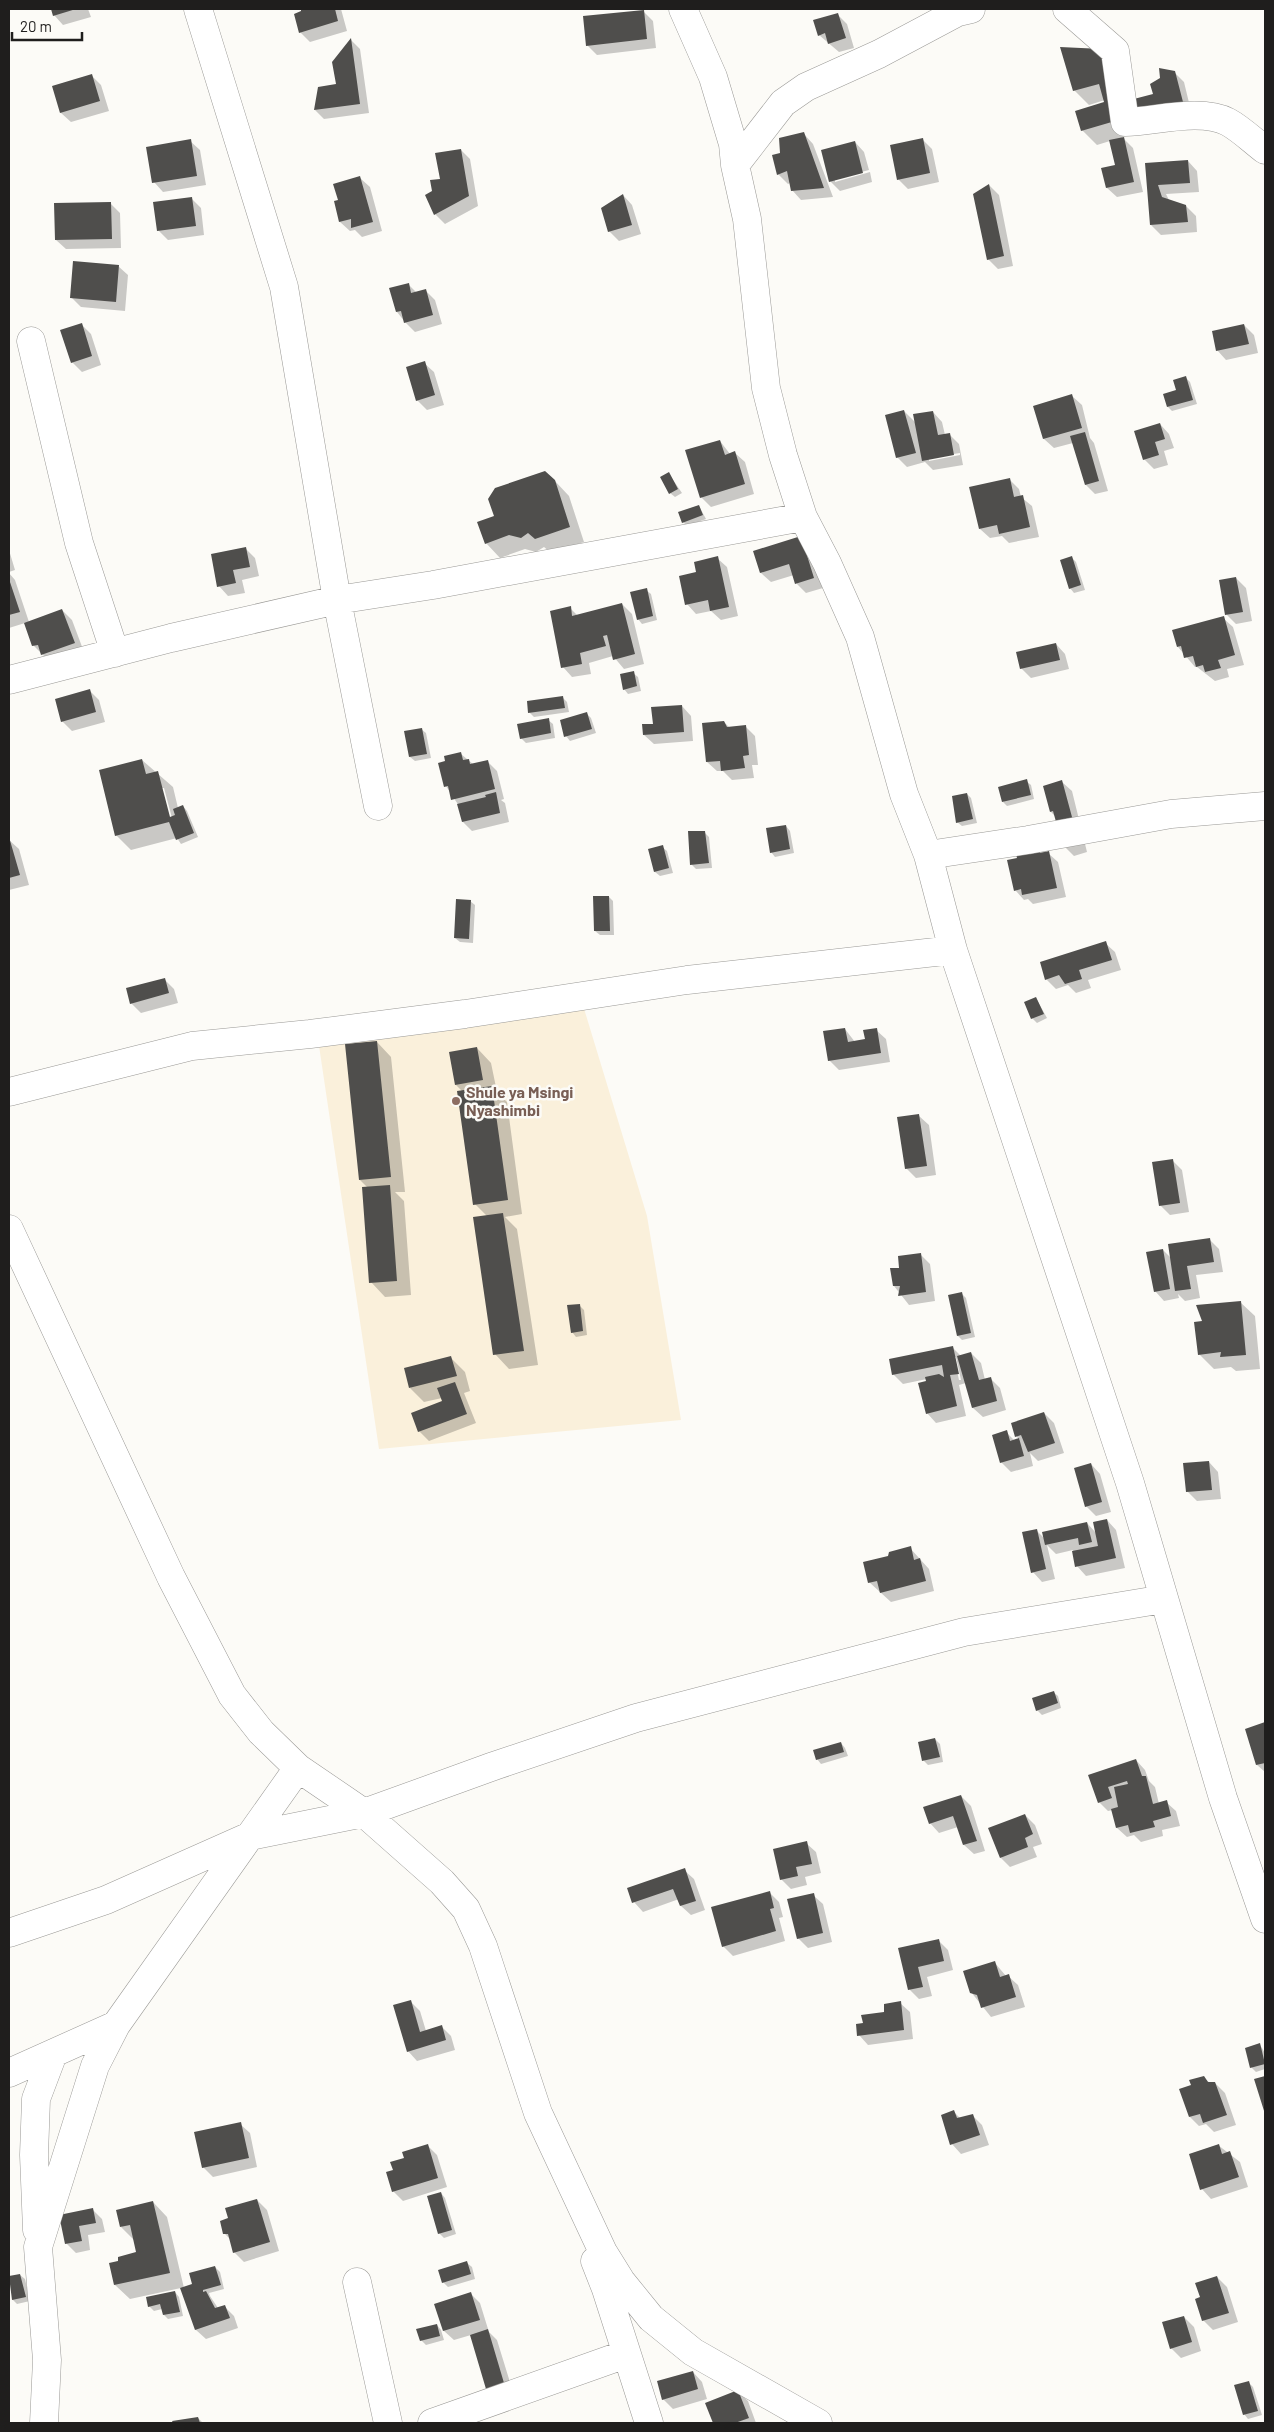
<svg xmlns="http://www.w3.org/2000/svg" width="1274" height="2432" font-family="Barlow,sans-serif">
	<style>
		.education { fill: #faf0db }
		.shadow { fill: #0003; fill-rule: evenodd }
		.building { fill: #4f4e4c }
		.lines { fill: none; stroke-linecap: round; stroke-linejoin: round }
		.minor-casing { stroke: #9a9996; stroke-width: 29 }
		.minor { stroke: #fff; stroke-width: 28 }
		.education-dot { fill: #8d6e63; stroke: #fcfbf7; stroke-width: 2 }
		.labels { text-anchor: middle; stroke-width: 5; stroke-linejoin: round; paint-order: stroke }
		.education-label { font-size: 16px; font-weight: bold; fill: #785e54; stroke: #fcfbf7; text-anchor: start }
	</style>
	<rect width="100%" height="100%" fill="#fcfbf7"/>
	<path class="education" d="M582,1002L647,1216L681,1420L379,1449L318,1039Z"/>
	<path class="shadow" d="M52,9H88L91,17L63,25L54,15Z
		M302,9H341L347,31L310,42L300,32Z
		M643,11L653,21L656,48L597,55L587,45Z
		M837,14L847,24L854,48L839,52L819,35Z
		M351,40L360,49L369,113L324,119L315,110L337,85Z
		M1102,50L1136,133L1122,137L1133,148L1143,192L1117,197L1107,188L1116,166L1110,141L1097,145L1082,130L1106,103L1105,100L1089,105L1074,90Z
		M1174,72L1184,82L1191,111L1155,95Z
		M91,75L101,85L109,111L71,122L61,113L53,87Z
		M804,134L813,144L833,197L801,200L792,190L790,183L788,184L778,174Z
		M922,139L932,149L939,182L908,189L899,180L891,146Z
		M190,141L200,150L206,185L163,192L154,182Z
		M855,142L864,152L869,170L835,179V182L870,172L872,182L840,191L830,181Z
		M461,150L470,159L478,206L445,224L435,214L434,192Z
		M1188,161L1197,171L1199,192L1166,194L1169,200L1186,206L1196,216L1197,232L1161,235L1151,225L1146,164Z
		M360,178L370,187L382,231L362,237L355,230L350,231L340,222L335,202L340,201Z
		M989,185L999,195L1013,266L998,269L988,259Z
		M623,195L632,205L641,234L619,241L609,231Z
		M191,198L201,208L204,235L168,240L158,230Z
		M110,203L120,213L121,248L66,249L56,240Z
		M118,266L128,275L125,311L81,307L71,297Z
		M408,284L417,293L425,290L435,300L442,324L415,332L405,322L397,312Z
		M81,324L91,334L101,365L82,372L72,362Z
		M1244,325L1254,335L1258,353L1226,360L1217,350Z
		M424,363L434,372L444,405L427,410L417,400Z
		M1186,378L1190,382L1197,404L1172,411L1168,407Z
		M1072,396L1082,405L1090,438L1094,443L1108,491L1095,494L1086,485L1073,443L1054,448L1044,439L1035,406Z
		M904,411L916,423L933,412L942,422L945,435H950L959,444L963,465L933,470L925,462L907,467L897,457ZM960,453V455L929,461V458Z
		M1160,424L1169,434L1174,448L1164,451L1168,465L1154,469L1144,459Z
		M720,441L730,454L735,453L745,462L754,494L711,507L701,497Z
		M669,474L682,493L675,497L670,493Z
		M1009,479L1019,489L1021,497L1032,506L1039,537L1009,543L1002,536L990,538L980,529Z
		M554,480L569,496L584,542L551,553L544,547L536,552L525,549L500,558L486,543L496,517Z
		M699,506L706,519L687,526L683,522Z
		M801,537L823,588L806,593L797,584L794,575L771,582L761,573L755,552Z
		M246,549L255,558L259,576L242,580L245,593L228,596L219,586Z
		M9,550L15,570L9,572Z
		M717,558L727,567L738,616L721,620L711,611L696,614L687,604Z
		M1072,558L1076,562L1085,590L1074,593L1070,588Z
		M9,573L15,580L29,622L62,610L72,620L84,652L52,664L33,645L25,623L9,628Z
		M1236,578L1246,588L1252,621L1236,624L1227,615Z
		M646,590L651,594L657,620L642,624L638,619Z
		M622,604L632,614L644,664L624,669L613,656L589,663L591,674L572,677L563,667L570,608L578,616Z
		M1223,618L1233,627L1244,665L1227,669L1229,677L1215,681L1197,667H1195L1178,647Z
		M1056,644L1065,654L1069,669L1031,678L1021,668Z
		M633,673L638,677L641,691L628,694L624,689Z
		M89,690L99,700L105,722L72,731L62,721Z
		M563,698L567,702L569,712L534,717L529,712Z
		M682,706L691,716L693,741L654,744L644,735L654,725Z
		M587,714L591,718L596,733L570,741L566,736Z
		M548,720L553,724L555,738L526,743L521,738Z
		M724,722L730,728L745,726L755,736L758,765H752L754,778L732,780L723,771H717L707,762Z
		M421,729L426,733L431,758L415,761L410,757L405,732Z
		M461,754L473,764L487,761L497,771L504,799L501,800L505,803L509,822L472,831L463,822L459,806L446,786Z
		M142,760L173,787L178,808L183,806L187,811L198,837L181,844L177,838L131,850L116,835ZM161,788H164L173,822L170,823Z
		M1026,781L1031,785L1034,799L1007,806L1003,802Z
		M1062,782L1072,791L1087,852L1074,856L1064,846L1056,817L1051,812Z
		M967,794L971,798L977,823L962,826L957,822Z
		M786,826L790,831L794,853L775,857L771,852Z
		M704,832L709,837L712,868L696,869L692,865Z
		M9,840L19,849L29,885L9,890Z
		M1038,844L1058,862L1066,897L1033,904L1028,899L1024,900L1015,890L1018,859Z
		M662,847L667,851L673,873L660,876L655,872Z
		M609,897L613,901L614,935H600L595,931Z
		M470,901L475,905L473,943L460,942L455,938Z
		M1105,943L1115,952L1121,970L1088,980L1091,988L1076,993L1068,985L1056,989L1046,979Z
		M164,979L174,989L178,1003L141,1013L131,1003Z
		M1036,998L1047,1018L1037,1023L1032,1018Z
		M845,1029L855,1042L866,1040L876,1030L886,1039L890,1062L839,1070L829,1060Z
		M377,1042L391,1057L405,1192H395L404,1201L411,1295L385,1297L371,1282L368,1188L360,1180Z
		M477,1048L491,1063L497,1092L507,1102L522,1214L505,1217L517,1229L538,1365L509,1369L495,1354L487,1216L475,1204L462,1091L456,1085Z
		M919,1116L929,1125L936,1175L916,1178L906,1168Z
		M1172,1160L1182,1170L1189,1212L1170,1215L1160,1205Z
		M1210,1240L1219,1249L1223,1272L1196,1275L1200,1298L1185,1301L1178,1294L1179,1298L1164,1301L1155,1291L1163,1250L1171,1258Z
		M920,1254L930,1264L935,1301L909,1305L894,1286Z
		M962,1294L966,1298L975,1337L962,1340L958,1336Z
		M1240,1302L1255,1316L1260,1369L1236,1371L1231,1367L1214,1369L1199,1354L1203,1322Z
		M579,1305L584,1310L587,1335L576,1337L572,1332Z
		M952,1347L961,1356L971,1353L981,1363L985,1380L990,1378L1000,1388L1006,1410L983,1417L973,1408L966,1383L959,1385L966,1416L936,1423L927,1413V1379L903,1384L893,1374ZM954,1357H956L961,1380H959Z
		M451,1358L465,1372L470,1391L464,1393L476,1423L429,1441L419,1431L444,1402L442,1398L424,1402L410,1388Z
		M1044,1413L1054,1423L1064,1453L1038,1461L1030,1453L1033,1466L1011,1472L1001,1462L1006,1432L1015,1441L1020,1440L1016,1436Z
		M1209,1462L1218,1472L1221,1499L1197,1501L1187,1491Z
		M1091,1464L1100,1474L1111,1512L1096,1516L1086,1506Z
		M1107,1520L1116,1530L1125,1568L1086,1576L1077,1566L1073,1550L1056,1554L1047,1545L1055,1579L1042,1582L1033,1572L1036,1530L1045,1539L1087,1523L1096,1533Z
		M910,1548L929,1569L934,1591L891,1602L869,1582L890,1557Z
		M1053,1692L1058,1696L1061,1708L1042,1715L1037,1710Z
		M1265,1724V1772L1257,1765L1247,1729Z
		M935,1739L940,1744L943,1762L928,1765L924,1761Z
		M841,1743L845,1748L848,1756L821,1764L817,1759Z
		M1136,1760L1145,1770L1149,1781L1155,1787L1159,1804L1166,1802L1176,1811L1180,1826L1162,1830L1163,1836L1141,1842L1134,1835L1127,1837L1117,1828L1113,1810L1108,1811L1099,1802L1090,1775Z
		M961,1796L971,1806L985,1851L974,1854L964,1845L958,1827L939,1833L930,1823Z
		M1025,1815L1035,1825L1042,1844L1033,1847L1037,1857L1010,1867L1001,1858Z
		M806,1843L816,1852L821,1873L805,1877L807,1885L791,1889L781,1879Z
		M684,1870L694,1879L705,1910L691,1915L681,1906L679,1899L643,1912L634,1902Z
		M769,1892L779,1902L783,1917L779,1918L785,1941L733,1956L723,1946Z
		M813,1895L823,1904L832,1942L808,1948L798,1938Z
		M938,1940L948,1950L953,1970L927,1977L932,1996L919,1999L910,1990L900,1949Z
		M995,1963L1006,1976H1008L1018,1985L1025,2007L991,2017L971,1992Z
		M410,2001L420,2011L426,2031L441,2026L451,2036L455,2050L417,2061L408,2051Z
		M900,2003L910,2012L913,2039L868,2045L859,2035L864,2024Z
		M1260,2045L1265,2053V2069L1256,2072L1251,2067Z
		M1203,2077L1210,2083H1215L1225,2093L1236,2125L1214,2132L1206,2124L1199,2126L1190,2117L1192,2086Z
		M954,2112L961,2119L972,2115L982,2125L989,2145L961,2154L952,2144Z
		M240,2124L250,2133L257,2167L213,2177L203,2167Z
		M427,2145L437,2155L447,2187L403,2201L393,2191L405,2158Z
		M1218,2145L1240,2162L1248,2187L1211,2199L1202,2189Z
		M441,2193L445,2198L456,2234L444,2238L439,2233Z
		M257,2200L267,2210L279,2251L244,2262L234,2252L231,2240L225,2234L230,2219Z
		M153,2202L167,2217L184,2288L193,2285L215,2267L220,2272L224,2289L209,2293L210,2296L218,2308L224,2306L234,2316L238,2328L206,2339L196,2330L181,2288L130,2299L115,2285L111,2264L138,2253L135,2241L121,2227Z
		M93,2210L102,2219L105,2232L88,2235L90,2250L76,2253L66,2243L61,2216Z
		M467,2263L472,2267L475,2279L448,2287L443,2282Z
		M20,2275L25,2279L30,2301L17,2304L13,2300L9,2278Z
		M1217,2277L1227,2287L1238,2322L1213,2330L1203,2320L1201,2298Z
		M175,2292L179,2297L183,2316L168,2319L164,2315L162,2309L154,2311L149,2306Z
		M470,2293L480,2303L488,2329L487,2330L497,2340L513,2392L497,2398L487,2388L471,2335L454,2340L444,2331L436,2305Z
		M1184,2317L1194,2327L1201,2351L1181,2358L1171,2348Z
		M437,2325L441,2330L444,2340L426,2345L421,2340Z
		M693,2372L702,2382L707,2399L673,2409L663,2399Z
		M1249,2383L1253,2387L1262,2415L1248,2419L1244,2414Z
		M738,2392L748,2401L756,2423H714L707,2404Z
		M198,2418L203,2423H174V2422Z"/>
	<path class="building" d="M51,9H76L53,16Z
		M301,9H335L338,21L299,33L294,14L301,11Z
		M644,10L647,39L586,46L583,16Z
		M838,13L846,38L828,44L825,33L818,36L813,20Z
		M351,38L360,104L314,110L318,87L336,84L332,62Z
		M1060,47L1102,49L1122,119L1081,131L1075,111L1104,102L1099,84L1073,91Z
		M1159,68L1175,71L1183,102L1134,113L1130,100L1153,94L1150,84L1160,78Z
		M92,74L100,101L60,113L52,86Z
		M804,132L824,188L791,191L787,171L777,175L772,155L780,153L779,138Z
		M1124,137L1134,182L1106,188L1101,168L1115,165L1109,140Z
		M923,138L930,173L897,180L890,145Z
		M191,139L197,176L152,183L146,147Z
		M855,141L863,173L829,182L821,150Z
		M461,149L469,196L434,215L425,195L432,191L430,180L440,179L435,153Z
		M1188,160L1190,183L1158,185L1162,197L1186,205L1188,222L1150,225L1145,163Z
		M360,176L373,222L351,228V219L339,222L334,201L338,200L333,184Z
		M989,184L1004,256L987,260L973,194Z
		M623,194L632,225L608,232L601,208Z
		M192,197L196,226L157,231L153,202Z
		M111,202L112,239L55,240L54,203Z
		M73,261L119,265L116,302L70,298Z
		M409,283L411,293L426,289L433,315L404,323L401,311L396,312L389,288Z
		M82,323L92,356L71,363L60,330Z
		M1244,324L1249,344L1216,351L1212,331Z
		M425,361L435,395L416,401L406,367Z
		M1186,376L1193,400L1167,407L1163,394L1176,390L1173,380Z
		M1072,394L1082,428L1043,439L1033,406Z
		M904,410L916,453L896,458L885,415Z
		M933,411L938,435L950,433L954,455L922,461L913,414Z
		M1160,423L1165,439L1155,442L1159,455L1143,460L1134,431Z
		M1085,432L1099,481L1085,485L1070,436Z
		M720,440L725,455L735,451L745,484L700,498L685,450Z
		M545,471L555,480L570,527L535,539L528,533L521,538L509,535L485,544L477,522L494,516L488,499L495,488Z
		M669,472L678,489L669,494L660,477Z
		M1010,478L1014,497L1023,495L1030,527L999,534L997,525L979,529L969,487Z
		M699,505L703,515L682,523L678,512Z
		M801,536L814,578L795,584L789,564L760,573L753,551Z
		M246,547L250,567L233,570L236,583L217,587L211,554Z
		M718,556L729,607L710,611L708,600L685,605L679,576L696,572L694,562Z
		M1072,556L1081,585L1069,589L1060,560Z
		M1236,577L1243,612L1225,615L1219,580Z
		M9,579L20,612L9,615Z
		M647,588L653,616L637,620L630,592Z
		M622,603L635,654L613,660L607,635L603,636L606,646L580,653L582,664L561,668L550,611L571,606L572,616Z
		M62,609L75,643L41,655L38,645L32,646L24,623Z
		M1224,616L1235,655L1218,660L1221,668L1205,672L1203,665L1196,667L1193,656L1184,658L1181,646L1177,647L1172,630Z
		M1056,643L1060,660L1020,669L1016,652Z
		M634,671L637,686L623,690L620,674Z
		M90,689L96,712L61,722L55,699Z
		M563,696L565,708L528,713L527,701Z
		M682,705L684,732L643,735L642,724H653L651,707Z
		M587,712L592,729L564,737L560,720Z
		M549,718L551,733L520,739L517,724Z
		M724,721L727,727L746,725L749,755L743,756L745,768L721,771L720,761L706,762L702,723Z
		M422,728L427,754L409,757L404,731Z
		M461,752L463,760L469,759L470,764L488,760L495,789L451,800L448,786L444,787L438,763L445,761L444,756Z
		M142,759L146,774L158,771L170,817L175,815L173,809L183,805L194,833L176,840L169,822L115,836L99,770Z
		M1027,779L1031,795L1002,802L998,787Z
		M1062,780L1079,843L1063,847L1053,811L1050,812L1043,786Z
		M496,792L500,813L462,822L457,804L486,797L485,795Z
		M967,793L973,819L956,823L952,796Z
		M786,825L790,849L770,853L766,828Z
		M688,831H705L709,863L690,865Z
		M9,837L20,875L9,878Z
		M1038,842L1040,853L1049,851L1057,888L1022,895L1021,889L1014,891L1007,860L1017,858L1014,848Z
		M663,845L669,868L654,872L648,849Z
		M593,896H609L610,931H594Z
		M456,899L471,900L469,939L454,938Z
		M1106,941L1112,960L1079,970L1082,979L1065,984L1059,975L1045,980L1040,962Z
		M165,978L169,993L130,1004L126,988Z
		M1036,997L1044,1014L1031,1019L1024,1002Z
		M845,1028L848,1042L865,1039L863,1030L877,1028L881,1053L828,1061L823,1031Z
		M377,1041L391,1177L359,1180L345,1044Z
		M477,1047L483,1080L455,1085L449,1052Z
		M492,1086L508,1200L473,1205L457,1091Z
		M919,1114L927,1166L905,1169L897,1117Z
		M1173,1159L1180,1203L1159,1206L1152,1162Z
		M390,1185L397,1281L369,1283L362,1187Z
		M503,1213L524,1351L493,1355L473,1217Z
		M1210,1238L1214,1262L1187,1266L1191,1289L1175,1291L1168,1244Z
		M1163,1249L1170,1289L1154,1292L1146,1252Z
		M921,1253L926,1292L898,1296L900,1286H893L890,1268H899L898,1256Z
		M962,1292L971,1333L957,1336L948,1295Z
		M1241,1301L1246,1355L1220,1357L1221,1352L1198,1355L1194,1322L1202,1321L1196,1305Z
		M580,1304L583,1331L571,1333L567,1305Z
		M953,1346L959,1374L950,1375L957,1406L926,1414L918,1383L926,1381L925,1377L939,1374L944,1377L942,1365L892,1375L889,1359Z
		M971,1352L979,1380L991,1377L997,1401L972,1408L957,1356Z
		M451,1356L457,1376L409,1388L404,1368Z
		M455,1382L467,1414L418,1432L411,1413L442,1401L437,1388Z
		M1044,1412L1055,1443L1028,1452L1021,1435L1015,1437L1011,1423Z
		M1007,1430L1010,1441L1019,1438L1024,1456L1000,1463L992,1435Z
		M1209,1461L1212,1490L1186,1492L1183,1463Z
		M1091,1463L1102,1502L1085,1507L1074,1468Z
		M1107,1519L1116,1558L1075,1567L1072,1551L1098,1546L1093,1522Z
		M1087,1522L1092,1542L1079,1545L1078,1538L1045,1545L1042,1532Z
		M1037,1529L1046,1569L1031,1573L1022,1532Z
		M911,1546L914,1560L920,1558L926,1581L880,1593L877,1581L868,1583L863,1562L888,1556L889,1552Z
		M1054,1691L1058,1703L1036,1711L1032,1698Z
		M1265,1722V1763L1256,1765L1245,1729Z
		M935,1738L940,1757L922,1761L918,1742Z
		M841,1742L844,1752L816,1760L813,1750Z
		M1136,1759L1142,1776H1146L1153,1804L1167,1800L1171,1816L1153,1821L1155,1827L1130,1833L1128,1825L1116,1828L1111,1809L1118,1807L1114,1787L1128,1784L1127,1781L1108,1787L1112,1798L1098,1803L1088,1775Z
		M961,1795L977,1841L963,1845L953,1816L929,1824L923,1807Z
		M1025,1814L1033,1834L1025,1838L1028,1847L1000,1858L988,1828Z
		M807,1841L812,1864L796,1867L798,1876L780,1880L773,1849Z
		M685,1868L696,1901L680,1906L673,1889L632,1903L627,1888Z
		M770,1891L774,1908L770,1909L776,1931L722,1947L711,1907Z
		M814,1893L823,1933L797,1939L787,1899Z
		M939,1939L944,1961L918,1967L923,1987L908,1990L898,1948Z
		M995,1961L1000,1977L1009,1974L1016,1997L981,2008L977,1995L970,1993L963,1971Z
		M411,2000L420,2032L442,2025L446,2040L407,2052L393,2005Z
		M901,2001L904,2030L857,2036L856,2024L863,2023L861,2015L884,2012V2004Z
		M1260,2043L1265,2064L1250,2068L1245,2048Z
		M1204,2076L1208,2082H1215L1227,2115L1203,2123L1200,2114L1189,2117L1179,2089L1191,2085L1189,2080Z
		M1265,2076V2114L1254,2079Z
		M954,2110L957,2118L973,2114L980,2135L950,2145L941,2115Z
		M241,2122L249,2158L202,2168L194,2132Z
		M428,2144L438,2178L392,2192L386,2172L393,2170L390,2162L404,2158L402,2152Z
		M1219,2144L1222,2154L1230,2151L1239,2177L1200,2190L1189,2154Z
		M441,2192L452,2230L438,2234L427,2196Z
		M257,2199L270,2242L233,2253L228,2234H223L220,2221L228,2218L225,2208Z
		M153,2201L170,2273L114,2285L109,2263L118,2261V2257L136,2252L130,2225L120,2227L116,2210Z
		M93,2208L96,2223L79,2226L82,2241L65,2244L59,2215Z
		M467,2261L471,2274L442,2283L438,2270Z
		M215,2266L221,2285L203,2290V2292L206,2291L215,2308L225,2305L230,2318L195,2330L180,2288L192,2284L189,2273Z
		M20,2274L26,2297L12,2300L9,2276Z
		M1217,2276L1229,2313L1202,2321L1195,2299L1200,2297L1195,2283Z
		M175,2291L180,2312L163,2315L160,2304L148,2307L146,2297Z
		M471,2292L480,2320L443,2331L434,2304Z
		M1184,2316L1192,2342L1170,2349L1162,2322Z
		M437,2324L440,2336L420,2341L416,2329Z
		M488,2329L504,2383L486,2389L470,2335Z
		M693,2371L698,2389L662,2400L657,2381Z
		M1249,2381L1258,2411L1243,2415L1234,2385Z
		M738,2390L749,2418L735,2423H713L705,2403Z
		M198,2417L200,2423H173L172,2421Z"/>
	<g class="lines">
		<defs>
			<path id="minor" d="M198,9L284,287L337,600L378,806
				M683,9L713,77L733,144L735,165L747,219L766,388L783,455L803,517L827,563L860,637L904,794L928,855L953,950L1130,1483L1223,1798L1265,1919
				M1067,9L1115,51L1125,122C1156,121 1201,108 1228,122C1241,129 1253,141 1265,150
				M735,165L783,103L806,87L879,54L958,12L971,9
				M31,341L79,543L115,653
				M9,680L171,638L337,600L433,585L803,517
				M928,855L1028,840L1171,814L1265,806
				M9,1092L192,1046L310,1034L465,1014L687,980L953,950
				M9,1229L171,1577L232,1695L261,1732L298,1768L364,1813L442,1882L466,1909L483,1946L538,2113L603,2252L621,2281L651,2318L693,2352L818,2423
				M9,1933L106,1900L250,1836L364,1813L491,1767L636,1718L964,1632L1164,1599
				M9,2073L116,2025
				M37,2230L34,2155L36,2099L53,2054
				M595,2261L606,2289L649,2423
				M357,2282L388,2423
				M44,2423L47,2360L38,2247L95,2066L116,2025L298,1768
				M432,2423L626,2354"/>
		</defs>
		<use href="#minor" class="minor-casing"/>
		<use href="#minor" class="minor"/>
	</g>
	<circle class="education-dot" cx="456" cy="1101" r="5"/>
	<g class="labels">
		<g class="education-label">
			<text x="466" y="1098">Shule ya Msingi<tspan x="466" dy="18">Nyashimbi</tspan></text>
		</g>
	</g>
	<rect width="1274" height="2432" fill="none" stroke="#1f1e1d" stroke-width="20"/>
	<path d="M12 32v8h70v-8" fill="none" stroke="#1f1e1d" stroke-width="2.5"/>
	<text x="20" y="32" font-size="15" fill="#1f1e1d" stroke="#fcfbf7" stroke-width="4" paint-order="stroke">20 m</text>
</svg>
